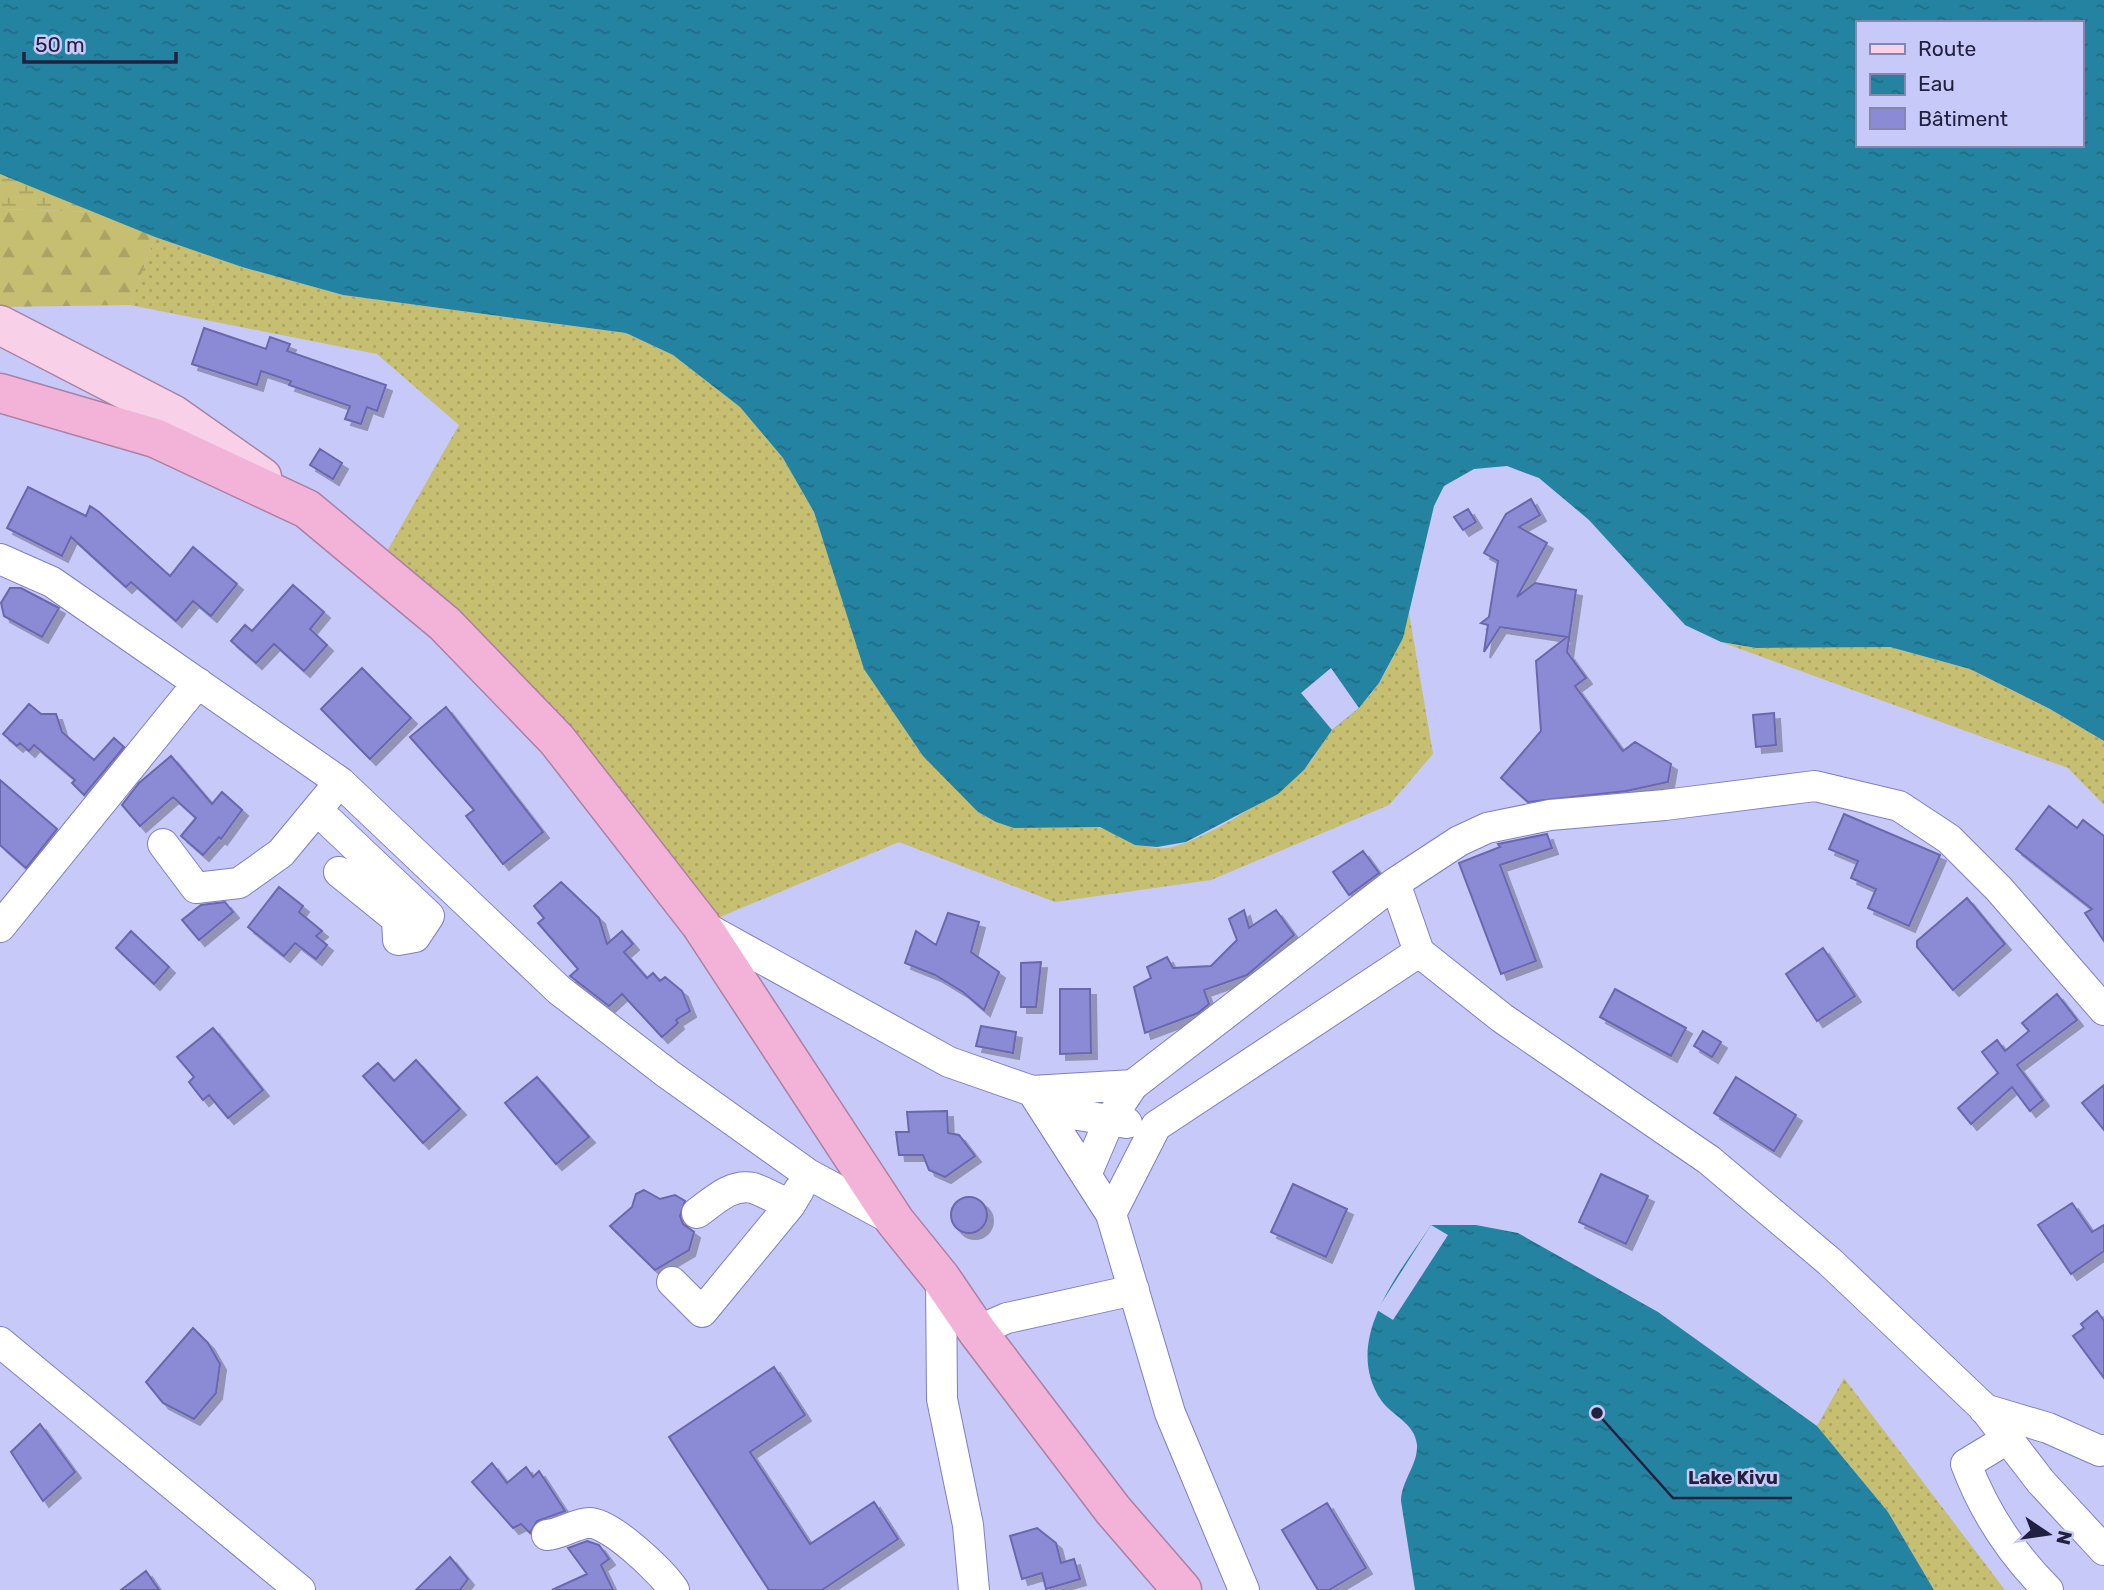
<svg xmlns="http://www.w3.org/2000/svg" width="2104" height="1590" font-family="Rubik,sans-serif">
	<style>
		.grass { fill: url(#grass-dots) }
		.forest { fill: url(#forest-firs) }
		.wetland { fill: url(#wetland-marsh) }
		.water { fill: url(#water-ripples); fill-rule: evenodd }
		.pier { fill: #c7c9f8 }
		.building { fill: #8b8bd5; stroke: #6967ae; stroke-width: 2; filter: url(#shadow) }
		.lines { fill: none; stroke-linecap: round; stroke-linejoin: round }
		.minor-casing { stroke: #7e7ec7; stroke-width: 32 }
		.major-casing { stroke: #aa80a3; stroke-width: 41 }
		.highway-casing { stroke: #aa80a3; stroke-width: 41 }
		.minor { stroke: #fff; stroke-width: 30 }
		.major { stroke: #f8d1e8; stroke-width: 38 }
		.highway { stroke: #f3b3d9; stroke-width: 38 }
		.leader { fill: none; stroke: #21203e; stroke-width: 2.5 }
		.callout-dot { fill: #21203e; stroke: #c7c9f8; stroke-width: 2.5 }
		.callout-label { font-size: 19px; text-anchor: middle; font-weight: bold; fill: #21203e; stroke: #c7c9f8; stroke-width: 5; stroke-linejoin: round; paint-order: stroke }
	</style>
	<defs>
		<pattern id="grass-dots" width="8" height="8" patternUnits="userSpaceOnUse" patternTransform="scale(1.75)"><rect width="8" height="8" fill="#c6be71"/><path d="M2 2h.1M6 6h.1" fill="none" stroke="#aaa363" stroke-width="1.8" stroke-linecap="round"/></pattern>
		<pattern id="forest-firs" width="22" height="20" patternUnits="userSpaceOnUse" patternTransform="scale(1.75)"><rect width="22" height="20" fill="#c6be71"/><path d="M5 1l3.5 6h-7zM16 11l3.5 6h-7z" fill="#aaa363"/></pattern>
		<pattern id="wetland-marsh" width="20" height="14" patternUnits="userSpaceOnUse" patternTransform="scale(1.75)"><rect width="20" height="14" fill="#c6be71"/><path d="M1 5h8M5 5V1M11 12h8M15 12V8" fill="none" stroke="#aaa363"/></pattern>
		<pattern id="water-ripples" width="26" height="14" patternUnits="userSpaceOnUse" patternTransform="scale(1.75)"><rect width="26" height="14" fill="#2483a0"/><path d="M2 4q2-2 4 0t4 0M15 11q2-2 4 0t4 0" fill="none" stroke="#1f6b84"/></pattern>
		<filter id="shadow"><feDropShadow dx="6" dy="6" stdDeviation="0" flood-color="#0004"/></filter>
	</defs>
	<rect width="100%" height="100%" fill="#c7c9f8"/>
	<path class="grass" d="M155,237L242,267L343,295L626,333L673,355L740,407L783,458L814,512L865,669L978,812C1017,835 1044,826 1086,826C1115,826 1136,851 1167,848C1199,844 1281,792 1304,769C1316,758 1321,742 1332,730C1338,722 1349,717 1356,710C1383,686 1400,647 1409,613L1433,754L1389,805L1211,880L1055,902L899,842L701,925L378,567L459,425L377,354L130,305Z
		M1721,642L1756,648L1890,647L1970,669L2050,709L2104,741V805L2068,768Z
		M1844,1378L2005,1590H1934L1888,1512L1817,1426Z"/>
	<path class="forest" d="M0,209L98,212L155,237L130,305L0,307Z"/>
	<path class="wetland" d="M0,174L98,212L0,209Z"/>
	<path class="water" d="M0,0H2104V741L2050,709L1970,669L1890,647L1756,648L1721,642L1685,625L1589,520L1539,478L1507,466L1474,469L1444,486L1434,506L1403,638L1379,683L1359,708L1332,730L1304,770L1278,794L1186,842L1157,847L1135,845L1100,827L1014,828L996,822L978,812L923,756L864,669L814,512L783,458L740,407L673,355L626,333L343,295L242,267L155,237L0,174ZM1857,23H2081V145H1857Z
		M1431,1225H1476L1518,1233L1658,1312L1817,1426L1888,1512L1934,1590H1415L1401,1501C1401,1481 1418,1465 1417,1445C1415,1423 1392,1416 1381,1400C1341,1340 1400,1273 1431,1225Z"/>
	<path class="pier" d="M1331,668L1359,708L1332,730L1301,693Z
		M1431,1225L1448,1235L1393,1320L1377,1310Z"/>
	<path class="building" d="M204,328L266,349L270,337L290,344L287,351L386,385L377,411L367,407L361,424L345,419L350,406L289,385L291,381L261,371L257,385L192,364Z
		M320,449L342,463L333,479L310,465Z
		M28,487L86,516L90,506L99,512L170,576L193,547L237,584L211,616L193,601L176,621L131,582L126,587L71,537L62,556L7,528Z
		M1531,499L1540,515L1519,527L1547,543L1517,597L1535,583L1576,590L1567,652L1586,678L1575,686L1623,751L1635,742L1671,764L1668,782L1626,791L1528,802L1501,778L1541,731L1536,661L1567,637L1500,627L1484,652L1488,625L1481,623L1489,617L1498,561L1484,553L1506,514Z
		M1468,509L1476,522L1463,530L1454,517Z
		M293,585L324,612L310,629L327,645L304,671L274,644L256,663L231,641L245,625L252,631Z
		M10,588H21L59,608L42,637L4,616L1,603Z
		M362,668L411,718L370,759L321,709Z
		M29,704L41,714H56L62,732L94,760L114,738L124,747L84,795L72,783L75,780L34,745L29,751L20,743L17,746L3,734Z
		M446,707L543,832L503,864L466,816L474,810L410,737Z
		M1774,713L1776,745L1756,747L1753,715Z
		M171,756L212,804L222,792L242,810L221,839L219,837L203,855L181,836L196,818L173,797L140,826L122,805L139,783Z
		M0,780L57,829L26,868L0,845Z
		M2049,806L2077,828L2083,820L2104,836V941L2085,913L2092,909L2016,849Z
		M1844,814L1940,855L1909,926L1868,908L1876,889L1851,878L1858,861L1829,849Z
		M1547,834L1552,848L1500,865L1536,961L1501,974L1459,863L1500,847L1498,844Z
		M1363,851L1379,873L1349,895L1333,872Z
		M561,882L599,918L607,944L622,931L633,944L624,952L647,978L653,973L660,981L665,977L682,991L690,1011L676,1020L678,1023L662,1037L622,994L609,1006L570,976L578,969L538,923L544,918L534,906Z
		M279,887L303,906L299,912L322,931L316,936L327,945L316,959L295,943L284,956L248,927Z
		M1967,898L2005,944L1953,990L1917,947V941Z
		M225,902L233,912L199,940L182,920L201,905Z
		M1244,910L1249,928L1276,910L1294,935L1247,975L1204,990L1209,1004L1198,1013L1145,1033L1134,987L1151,978L1147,967L1167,957L1173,968L1211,966L1237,940L1229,919Z
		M948,913L979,922L971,952L999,972L984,1010L963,992L935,975L905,963L916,931L936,945Z
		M131,931L169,967L154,984L116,948Z
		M1823,948L1855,996L1817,1021L1786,974Z
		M1041,962L1036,1007H1021V963Z
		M1060,989H1090L1091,1053L1060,1054Z
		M1615,989L1686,1028L1671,1056L1600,1017Z
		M2057,994L2077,1020L2017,1065L2043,1100L2030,1111L2012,1087L1971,1124L1958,1108L1998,1073L1982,1052L1997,1040L2005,1051L2029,1031L2022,1023Z
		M981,1026L1016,1032L1013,1053L976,1046Z
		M213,1028L263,1090L228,1118L209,1095L203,1100L189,1082L194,1077L177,1057Z
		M1703,1031L1721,1042L1712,1057L1694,1046Z
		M416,1060L460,1109L423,1143L363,1076L378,1063L394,1081Z
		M537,1077L589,1137L556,1164L505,1103Z
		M1736,1077L1796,1115L1774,1151L1714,1113Z
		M2104,1085V1130L2082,1103Z
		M947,1111L948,1133L959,1135L975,1156L945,1177L929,1170L923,1155H899L896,1132H909L907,1112Z
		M1601,1174L1648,1196L1626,1244L1579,1222Z
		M1293,1184L1347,1209L1326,1257L1271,1232Z
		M644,1190L660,1199L675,1195L685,1201L680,1216L683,1224L694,1232L689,1250L655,1270L610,1226L632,1207L636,1194Z
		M951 1215a18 18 0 1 1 36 0a18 18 0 1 1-36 0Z
		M2072,1203L2092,1232L2104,1225V1251L2071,1274L2038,1225Z
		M2097,1311L2104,1321V1378L2073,1336L2084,1328L2081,1324Z
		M193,1328L208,1343L220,1364L216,1393L194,1419L163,1403L146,1382Z
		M774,1367L805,1415L750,1452L810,1544L874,1502L898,1539L822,1590H769L669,1437Z
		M40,1424L75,1472L43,1501L11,1452Z
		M492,1463L507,1483L526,1467L533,1477L539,1471L565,1511L537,1521L530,1533L521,1524L513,1528L472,1482Z
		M1327,1503L1366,1568L1329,1590H1318L1282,1530Z
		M1037,1528L1056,1543L1061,1563L1074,1559L1080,1579L1046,1589L1042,1573L1022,1579L1010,1536Z
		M587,1541L599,1545L609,1559L601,1565L613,1590H552L587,1574L568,1548Z
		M450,1557L468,1579L460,1590H416Z
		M146,1571L159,1590H121Z"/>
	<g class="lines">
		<defs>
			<path id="minor" d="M0,559L52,582L340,782L559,990L668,1074L808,1174L891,1219
				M317,810L429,916L415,937L398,940L397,919L339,872
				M163,844L196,888L239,883L281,853L329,795
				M1395,883L1419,952L1502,1018L1709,1160L1830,1262L1984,1408L2041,1482L2104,1550
				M701,925L949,1062L1032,1091L1133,1085
				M0,927L198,683
				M1032,1091L1111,1214L1170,1413L1244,1590
				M1048,1110L1127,1123
				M1086,1175L1109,1121L1133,1085L1395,883L1459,841L1487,828L1550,815L1665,805L1815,786L1899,806L1949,839L1999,889L2104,1010
				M697,1213C714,1201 731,1183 753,1188C760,1190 781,1201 790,1205L799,1190
				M1111,1214L1156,1126L1419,952
				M941,1278L942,1399L968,1525L974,1590
				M672,1282L702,1312L790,1205
				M977,1331L1007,1318L1134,1290
				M0,1342L300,1590
				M1984,1409L2048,1428L2100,1451L2104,1450
				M2009,1438L1966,1464C1984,1512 2011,1553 2048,1590
				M547,1535C562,1534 576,1523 589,1523C610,1522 662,1572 674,1590"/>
			<path id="major" d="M0,325L174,415L262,477"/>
			<path id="highway" d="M0,393L155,438L307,509L445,624L557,740L701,925L895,1221L941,1278L977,1331L1113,1510L1182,1590"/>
		</defs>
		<use href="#minor" class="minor-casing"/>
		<use href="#major" class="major-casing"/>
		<use href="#highway" class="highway-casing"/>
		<use href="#minor" class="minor"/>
		<use href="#major" class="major"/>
		<use href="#highway" class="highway"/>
	</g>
	<path class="leader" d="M1597 1413L1673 1498H1792"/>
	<circle class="callout-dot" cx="1597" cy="1413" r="7"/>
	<g class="callout-label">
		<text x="1733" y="1484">Lake Kivu</text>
	</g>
	<rect x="1856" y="21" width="228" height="126" fill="#c7c9f8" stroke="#8585ae" stroke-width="2"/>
	<rect x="1870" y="44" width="35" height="10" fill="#f8d1e8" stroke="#8585ae" stroke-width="2"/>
	<text x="1918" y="56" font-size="21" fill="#21203e">Route</text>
	<rect x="1870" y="74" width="35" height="21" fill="url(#water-ripples)" stroke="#8585ae" stroke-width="2"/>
	<text x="1918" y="91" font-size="21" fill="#21203e">Eau</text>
	<rect x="1870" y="108" width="35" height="21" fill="#8b8bd5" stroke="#8585ae" stroke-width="2"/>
	<text x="1918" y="126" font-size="21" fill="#21203e">Bâtiment</text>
	<g transform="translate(2048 1534) rotate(103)" stroke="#c7c9f8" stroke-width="5" paint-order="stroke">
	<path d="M0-5L12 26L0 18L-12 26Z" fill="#21203e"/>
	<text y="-10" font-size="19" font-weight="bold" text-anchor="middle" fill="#21203e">N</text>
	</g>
	<path d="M24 52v10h152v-10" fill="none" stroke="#21203e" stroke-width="3.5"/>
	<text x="35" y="52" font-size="21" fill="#21203e" stroke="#c7c9f8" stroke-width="5" paint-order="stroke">50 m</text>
</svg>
